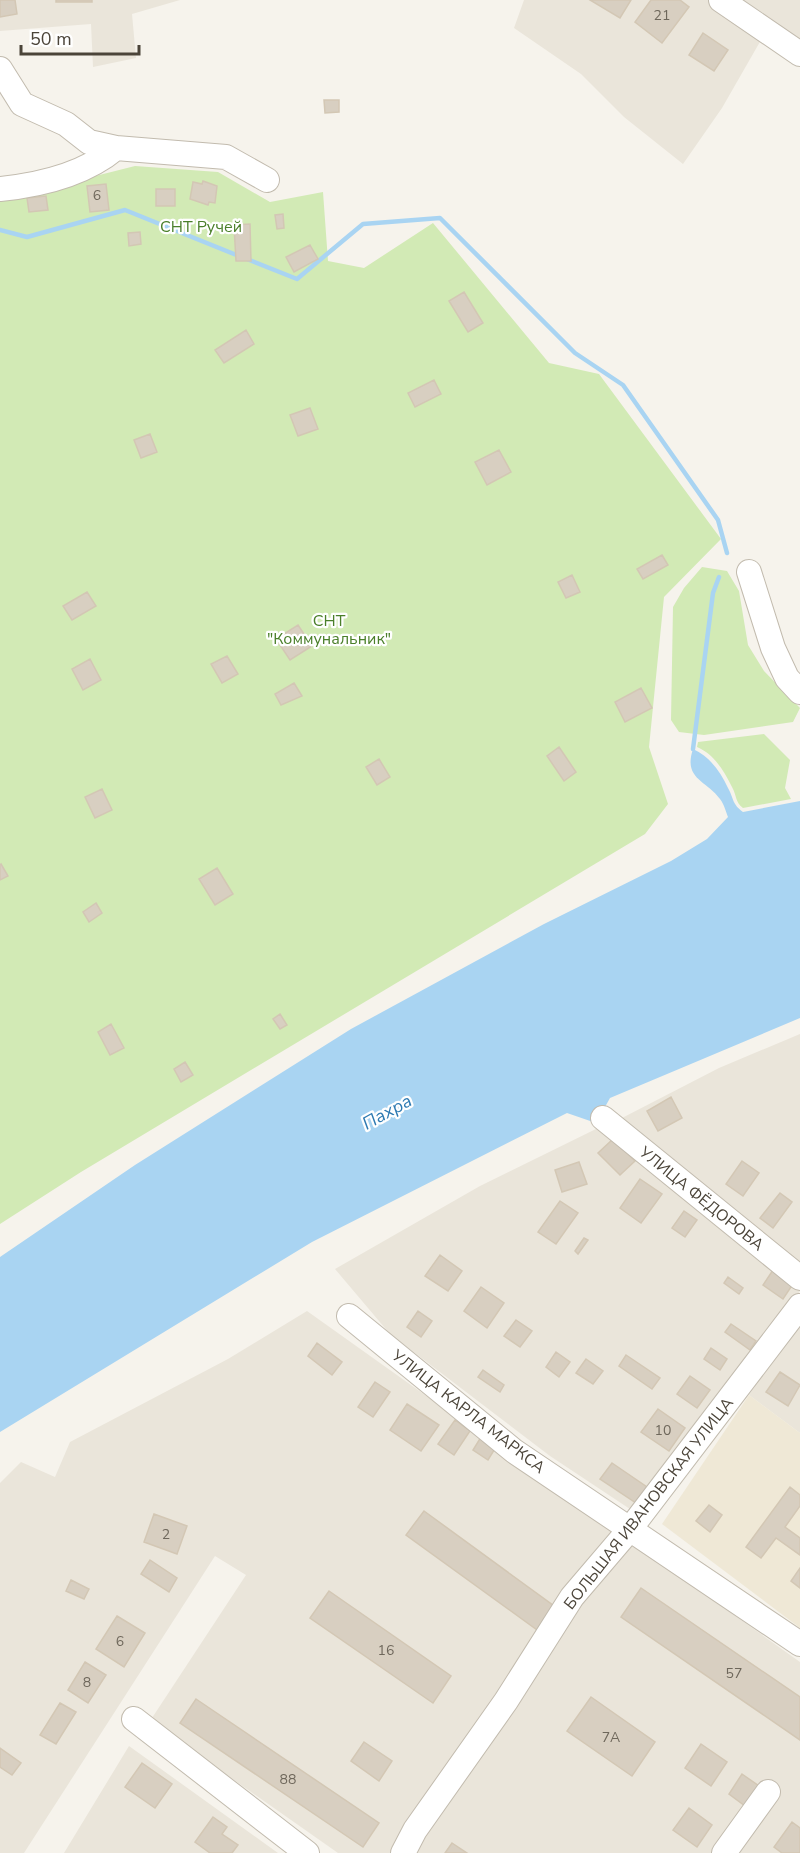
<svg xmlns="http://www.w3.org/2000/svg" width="800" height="1853" font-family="'Nunito Sans',sans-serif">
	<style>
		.residential { fill: #eae5da }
		.education { fill: #efe8d6 }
		.green { fill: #d2eab5 }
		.water { fill: #a9d4f2 }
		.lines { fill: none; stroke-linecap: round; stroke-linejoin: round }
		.stream { stroke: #a9d4f2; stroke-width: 4.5 }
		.building { fill: #d8cfc1; stroke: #d3c7b4; stroke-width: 1.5 }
		.minor-casing { stroke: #c2bbae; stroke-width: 26 }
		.minor { stroke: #fff; stroke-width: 24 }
		.labels { text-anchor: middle; stroke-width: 4.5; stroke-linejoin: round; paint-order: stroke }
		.number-label { font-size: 14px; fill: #6e675b }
		.park-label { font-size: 16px; fill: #4a7f2a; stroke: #fff }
		.street-label { font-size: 16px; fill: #4b4439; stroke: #fff }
		.water-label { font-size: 18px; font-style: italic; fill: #2e7ab2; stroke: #fff }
	</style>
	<rect width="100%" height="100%" fill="#f6f3ec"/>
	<path class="residential" d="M0,0H180L132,14L136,58L93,67L91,24L0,31Z
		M524,0H800V66L761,40L722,108L683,164L624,117L581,74L514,28Z
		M800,1034V1264L622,1118L719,1068Z
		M600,1127L800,1285V1291L642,1517L550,1456L390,1334L335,1269L480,1186Z
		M307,1311L800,1662V1853H338L150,1721L246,1575L215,1556L24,1853H0V1483L21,1462L55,1477L70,1442L228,1359Z
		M800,1322V1433L749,1395Z
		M129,1746L278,1853H64Z"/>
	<path class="education" d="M749,1395L800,1433V1628L662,1524Z"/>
	<path class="green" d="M135,166L218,172L270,202L323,192L328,261L364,268L433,223L549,363L599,374L721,539L664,597L649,747L668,804L645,834L81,1172L0,1224V195L40,190Z
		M702,567L727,571L739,591L748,645L764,671L800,708L793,722L704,735L679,732L671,720L673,607L684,588Z
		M764,734L790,760L785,788L791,799L743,808C735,802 737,796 732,787C724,771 714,754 697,747L698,742Z"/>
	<path class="water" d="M693,749C710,757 720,771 728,788C734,799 732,804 743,812L800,801V1018L610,1098L596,1123L567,1113L312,1242L0,1432V1257L135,1165L351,1029L544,924L671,861L707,839L728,817C726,812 724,804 720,799C706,780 683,779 693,749Z"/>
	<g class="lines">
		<path class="stream" d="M0,230L27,237L125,210L239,256
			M247,259L297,279L363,224L440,218L575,353L623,385L718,520L727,553
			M693,749L713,593L719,577"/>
	</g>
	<path class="building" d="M0,0H15L17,14L0,17Z
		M56,0H92V2H56Z
		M590,0H631L620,18Z
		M651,0H680L689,7L662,43L635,22Z
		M703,33L728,50L714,71L689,55Z
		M324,100H339V112L325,113Z
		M203,181L217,186L215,203L209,202L208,205L190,199L193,182L202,184Z
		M106,184L109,210L90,212L87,186Z
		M156,189H175V206H156Z
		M46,196L48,210L29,212L27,198Z
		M283,214L284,228L277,229L275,215Z
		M250,224L251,261H236L234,225Z
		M140,232L141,244L129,246L128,233Z
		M310,245L318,259L294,272L286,257Z
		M464,292L483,323L468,332L449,301Z
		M246,330L254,344L224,363L215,350Z
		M434,380L441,394L415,407L408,393Z
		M310,408L318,429L298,436L290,415Z
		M150,434L157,452L141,458L134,440Z
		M499,450L511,472L487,485L475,462Z
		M662,555L668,565L643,579L637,569Z
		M572,575L580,592L566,598L558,582Z
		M87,592L96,606L72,620L63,606Z
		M298,625L312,646L290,660L276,639Z
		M227,656L238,674L222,683L211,664Z
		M90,659L101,680L83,690L72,669Z
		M294,683L302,696L281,705L275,694Z
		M641,688L652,708L625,722L615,702Z
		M559,747L576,772L564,781L547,756Z
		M379,759L390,777L377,785L366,767Z
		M102,789L112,810L95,818L85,797Z
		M1,864L8,876L0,880V865Z
		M217,868L233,894L215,905L199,879Z
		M96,903L102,913L89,922L83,912Z
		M280,1014L287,1025L280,1029L273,1019Z
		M111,1024L124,1048L110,1055L98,1032Z
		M185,1062L193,1075L181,1082L174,1069Z
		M671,1097L682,1118L658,1131L647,1111Z
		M613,1139L635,1161L620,1175L598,1153Z
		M742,1161L759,1173L743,1196L726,1184Z
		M579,1162L587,1184L562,1192L555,1170Z
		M640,1179L662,1194L641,1223L620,1208Z
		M780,1193L792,1202L773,1228L760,1218Z
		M560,1201L578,1213L556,1244L538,1232Z
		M684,1211L697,1220L685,1237L672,1228Z
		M584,1238L588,1240L578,1254L575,1251Z
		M440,1255L462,1271L448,1291L425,1276Z
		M773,1270L793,1284L783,1299L763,1285Z
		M728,1277L743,1288L739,1294L724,1283Z
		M481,1287L504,1303L487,1328L464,1311Z
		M418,1311L432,1321L421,1337L407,1327Z
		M516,1320L532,1331L520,1347L504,1336Z
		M731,1324L756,1341L750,1350L725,1332Z
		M317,1343L342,1362L332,1375L308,1356Z
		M711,1348L727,1359L720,1370L704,1359Z
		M556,1352L570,1362L559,1377L546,1367Z
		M626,1355L660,1378L652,1389L619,1366Z
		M586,1359L603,1371L593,1384L576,1373Z
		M483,1370L504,1385L500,1392L478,1377Z
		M780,1372L800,1385L788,1406L766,1392Z
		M690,1376L710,1390L697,1408L677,1394Z
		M375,1382L390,1392L373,1417L358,1407Z
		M407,1404L439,1425L421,1451L390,1430Z
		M658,1409L685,1428L669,1451L641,1432Z
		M455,1420L470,1431L454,1455L438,1444Z
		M481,1437L496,1447L488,1460L473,1450Z
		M612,1463L647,1487L636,1503L600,1479Z
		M790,1487L800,1495V1506L785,1527L800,1538V1555L776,1538L761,1558L746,1547Z
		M709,1505L722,1515L710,1532L696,1521Z
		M424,1511L561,1611L544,1635L406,1535Z
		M154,1514L187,1526L177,1554L144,1542Z
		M150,1560L177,1578L169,1592L141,1574Z
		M800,1568V1588L791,1581Z
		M71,1580L89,1589L84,1599L66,1591Z
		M641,1588L800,1697V1740L621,1617Z
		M329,1591L451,1676L433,1703L310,1618Z
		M117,1616L145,1633L124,1667L96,1649Z
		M85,1662L106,1675L88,1703L68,1690Z
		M591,1697L655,1742L632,1776L567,1731Z
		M196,1699L379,1823L363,1847L180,1723Z
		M60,1703L76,1712L56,1744L40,1735Z
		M364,1742L392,1761L379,1781L351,1761Z
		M701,1744L727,1762L711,1786L685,1768Z
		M0,1748L21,1763L12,1775L0,1767Z
		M142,1763L172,1784L155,1808L125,1787Z
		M742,1774L759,1786L745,1806L729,1794Z
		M689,1808L712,1825L697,1847L673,1830Z
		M213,1817L227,1827L222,1834L238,1845L232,1853H210L195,1842Z
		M792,1822L800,1828V1853H782L774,1847Z
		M452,1843L467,1853H445Z"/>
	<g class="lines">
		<defs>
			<path id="minor" d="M721,0L800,54
				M0,69L22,104L66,124L89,142L116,148L226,157L267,180
				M0,189C40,185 85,174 116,148
				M749,572L773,648L787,678L800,692
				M603,1118L800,1278
				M349,1316L514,1451L800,1644
				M134,1719L307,1853
				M403,1853L415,1830L506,1701L572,1597L630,1529L800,1306
				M724,1853L768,1792"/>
		</defs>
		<use href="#minor" class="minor-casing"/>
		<use href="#minor" class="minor"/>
	</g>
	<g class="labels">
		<g class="number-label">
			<text x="662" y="20">21</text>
			<text x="97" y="200">6</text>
			<text x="663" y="1435">10</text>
			<text x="166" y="1539">2</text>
			<text x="120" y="1646">6</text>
			<text x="386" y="1655">16</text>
			<text x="734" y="1678">57</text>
			<text x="87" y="1687">8</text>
			<text x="611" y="1742">7А</text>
			<text x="288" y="1784">88</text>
		</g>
		<g class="park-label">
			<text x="201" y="232">СНТ Ручей</text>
			<text x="329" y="626">СНТ<tspan x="329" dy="18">"Коммунальник"</tspan></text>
		</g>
		<g class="street-label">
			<text transform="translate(702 1198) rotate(39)" y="6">УЛИЦА ФЁДОРОВА</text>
			<text transform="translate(469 1411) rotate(38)" y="6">УЛИЦА КАРЛА МАРКСА</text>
			<text transform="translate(648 1503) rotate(-52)" y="6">БОЛЬШАЯ ИВАНОВСКАЯ УЛИЦА</text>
		</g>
		<g class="water-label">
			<text transform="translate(387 1112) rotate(-29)" y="6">Пахра</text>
		</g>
	</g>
	<path d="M21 45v9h118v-9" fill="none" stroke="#4b4439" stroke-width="3"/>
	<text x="30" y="45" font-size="18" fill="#4b4439" stroke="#ffffff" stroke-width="4.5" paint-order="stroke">50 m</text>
</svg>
